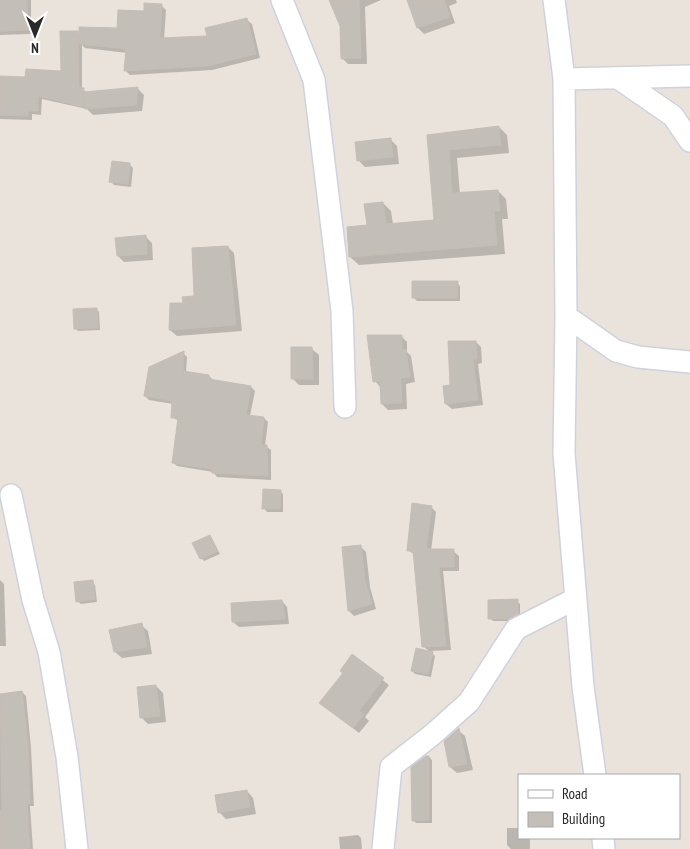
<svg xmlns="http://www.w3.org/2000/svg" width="690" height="849" font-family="'PT Sans Narrow',sans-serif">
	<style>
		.shadow { fill: #0003 }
		.building { fill: #c3beb7; stroke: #c5beb6 }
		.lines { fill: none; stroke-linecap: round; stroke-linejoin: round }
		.street-casing { stroke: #ced2dd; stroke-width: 24 }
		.street { stroke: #fff; stroke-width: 21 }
	</style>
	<rect width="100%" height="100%" fill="#eae3dc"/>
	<path class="shadow" d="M0,0H31V34L0,35Z
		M330,0H381L365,7L367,64H348L342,58L341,26Z
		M408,0H456L457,3L449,6L455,23L424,34L418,28Z
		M161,5L166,10L164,39L208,37L247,20L252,24L260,58L212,70L130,75L125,70L127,53L85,48L82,45V89L87,93L138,89L144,95L142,111L93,115L87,109L42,99L41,115L32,114V120L0,119V78H26L62,73L77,32L80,34L118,29L145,12Z
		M499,127L507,135L509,153L457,158L460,194L498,191L506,199L508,219H502L505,254L359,265L350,257L348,228L368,226L383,203L391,211L393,224L436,221L428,136Z
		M391,140L397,146L399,164L365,167L358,160Z
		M113,163L130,165L133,168L131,187L114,185L111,182Z
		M145,236L152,243L153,260L124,262L118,256Z
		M228,247L234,253L242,331L177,336L170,330L184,304L196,298Z
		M457,283L460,286V301H417L414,298Z
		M96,309L99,312L100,330L78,331L75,328Z
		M402,337L407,342V352L411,356L415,382L406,384L407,409L388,410L382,404L380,387L375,381Z
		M476,342L481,347L482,363L478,364L483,405L452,409L446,404L444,387L451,386Z
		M312,349L319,355V385H299L293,379Z
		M183,353L187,357L186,372L209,376L213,380L251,387L255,391L250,416L264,418L268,422L265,446L271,450V480L217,477L213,472L177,466L173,462L179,421L172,417L173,404L149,400L145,396Z
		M280,491L283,494V512H267L264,508Z
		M431,507L436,512L431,551H453L459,556V571H443L451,650L430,651L435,656L431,677L415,674L412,671L430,652L423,646L415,555L408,550Z
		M210,536L220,554L204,561L201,558Z
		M360,546L366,552L370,587L376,609L354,616L349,611L343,548Z
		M0,580L4,584L6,646H0Z
		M92,582L95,585L97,602L81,604L77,601Z
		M282,601L287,607L289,624L239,627L233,622Z
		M517,601L520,604V617L513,621H493L490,618Z
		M141,625L148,631L152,654L122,658L115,652Z
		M352,656L389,685L365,717L369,721L359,733L327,708Z
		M156,686L163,693L166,722L148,724L141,717Z
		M22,692L26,696L31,748L34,806H30L33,849H0V695Z
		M458,730L465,736L473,770L457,773L450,767Z
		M429,757L432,760V823H416L413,820Z
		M247,791L253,798L256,814L226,819L219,812Z
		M507,828H519V838H530V849H511L507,845Z
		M358,835L361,838L362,849H340L339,837Z"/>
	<path class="building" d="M0,0H27L28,30L0,31Z
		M329,0H359L361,58L341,59L340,26Z
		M407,0H444L450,17L417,28Z
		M144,3L162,4L160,38L207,36L205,28L247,18L256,54L207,66L124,71L126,49L79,44V27L117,28L118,10L144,11Z
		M60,31H78L79,87L84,88L83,107L38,96V111H28V116L0,115V76L25,77L26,69L61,71Z
		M138,87L136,105L85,109L84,92Z
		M499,126L501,145L449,150L452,193L498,190L500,211H494L497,245L349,257L347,227L367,225L364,204L383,202L386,224L434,220L427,135Z
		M391,138L393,157L357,161L355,142Z
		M112,161L130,163L128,184L109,182Z
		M146,235L147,254L117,256L115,238Z
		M228,246L236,325L169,330L170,303H183L182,297L194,296L192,248Z
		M412,281H458L457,298H412Z
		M97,308L98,328L74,329L73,309Z
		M367,335H402V350L406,349L410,377L401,378L402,403L381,404L380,381L373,382Z
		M448,341H476L477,359H473L478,400L445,404L443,386L450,385Z
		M291,347H312L313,379H291Z
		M184,351L183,371L209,375V379L251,386L246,415L264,417L261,445H267L268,476L212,473V469L172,463L178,418H171L172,401L144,396L149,367Z
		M263,489L281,490L280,509H262Z
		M412,503L432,506L426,549H454V567H439L446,646L422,647L413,551H407Z
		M210,535L218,551L200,559L192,543Z
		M361,545L365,581L372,604L348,611L342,547Z
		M93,580L95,599L76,602L74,582Z
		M518,599V614L509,619H488V600Z
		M282,600L285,619L232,622L231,603Z
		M142,623L147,647L114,652L109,630Z
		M416,648L433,652L428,674L411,671Z
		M352,654L384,678L359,711L364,714L353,728L319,703L343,673L340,671Z
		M156,685L160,716L140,718L137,687Z
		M22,691L28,743L30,803H27L30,849H0V811L2,810L0,694Z
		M459,728L467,764L449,767L444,741Z
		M426,756H429V820L412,821L411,767Z
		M247,790L250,807L218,813L215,795Z"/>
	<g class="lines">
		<defs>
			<path id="street" d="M282,0L314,80L342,311L345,407
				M554,0L564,79L566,316L564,453L583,687L595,775
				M618,78L673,116L690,141
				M564,79L690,76
				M566,316L616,351L638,357L690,362
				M11,495L33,600L49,652L67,757L77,849
				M603,838L604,849
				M383,849L391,767L432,735L469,702L516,629L575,599"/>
		</defs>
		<use href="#street" class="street-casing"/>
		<use href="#street" class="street"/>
	</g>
	<rect x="518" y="774" width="162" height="65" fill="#ffffff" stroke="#a9a9a9"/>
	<rect x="528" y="790" width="25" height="8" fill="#ffffff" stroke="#a9a9a9"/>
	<text x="562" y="799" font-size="15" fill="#292929">Road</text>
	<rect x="528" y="812" width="25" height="15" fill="#c3beb7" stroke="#a9a9a9"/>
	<text x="562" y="824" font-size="15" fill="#292929">Building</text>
	<g transform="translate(35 35) rotate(180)" stroke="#ffffff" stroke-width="4" paint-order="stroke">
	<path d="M0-4L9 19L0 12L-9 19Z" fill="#292929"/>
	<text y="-8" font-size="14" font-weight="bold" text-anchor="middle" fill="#292929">N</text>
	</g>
</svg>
